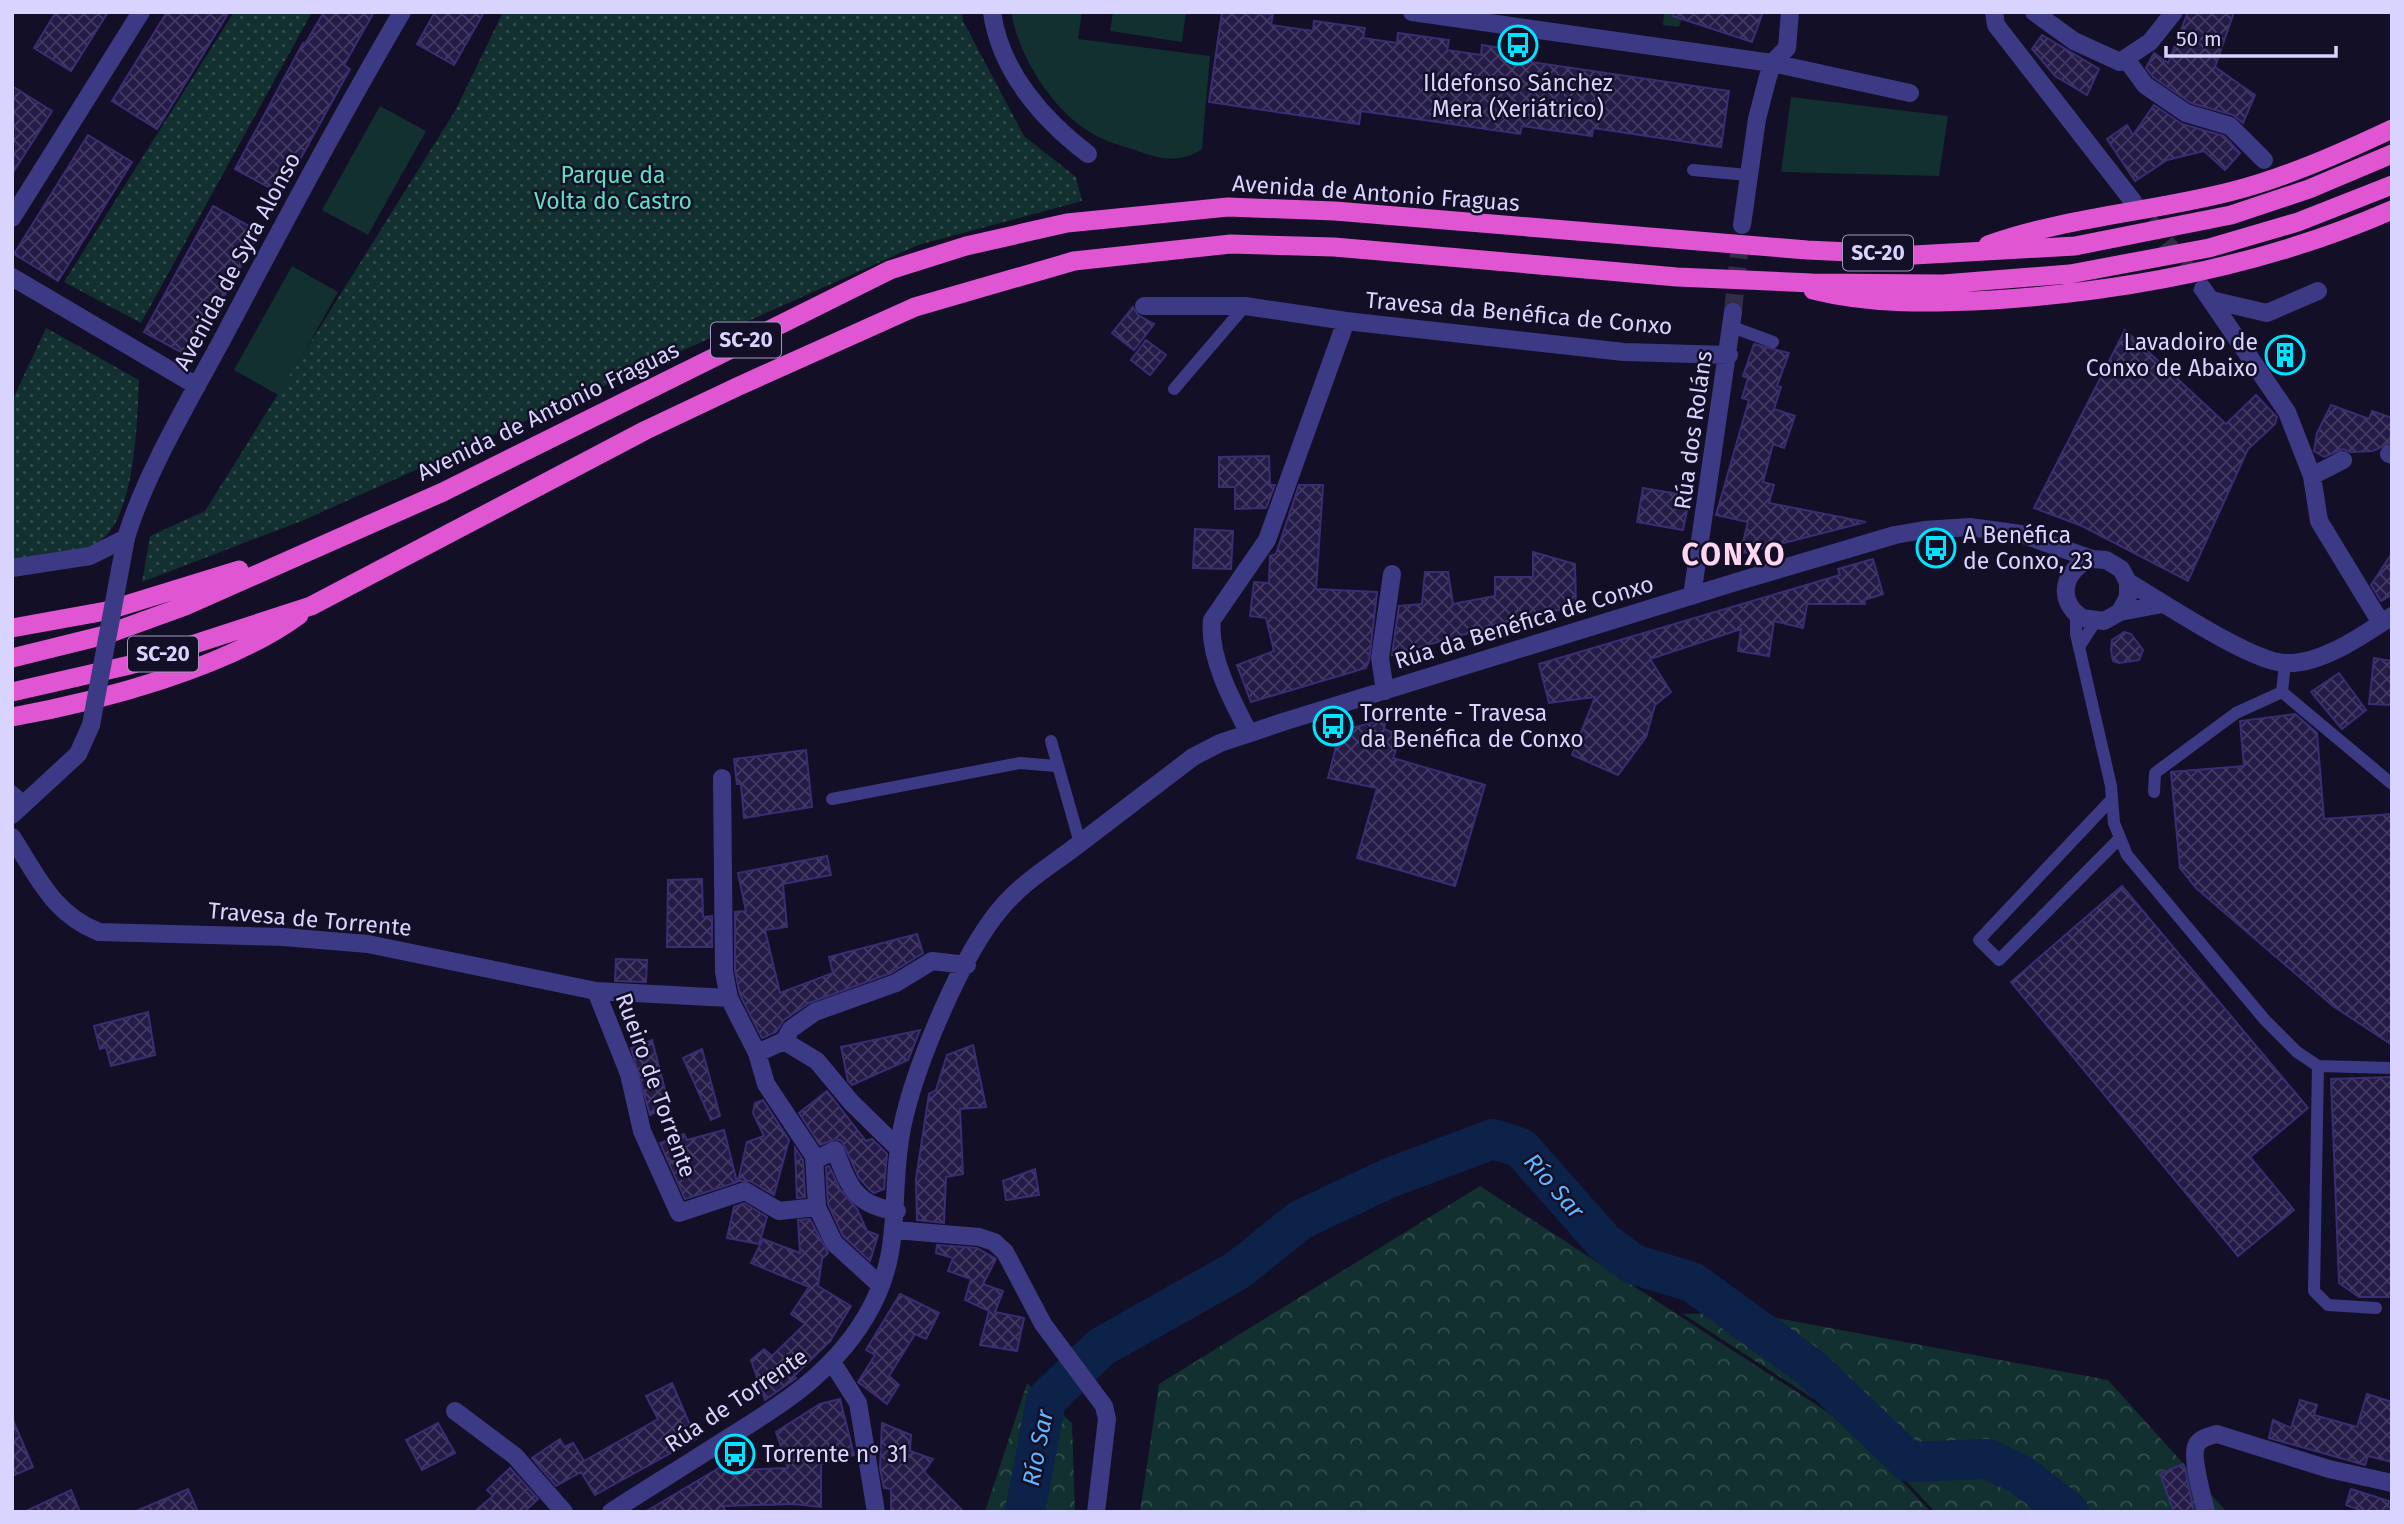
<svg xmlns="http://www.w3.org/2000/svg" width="2404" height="1524" font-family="'Fira Sans',sans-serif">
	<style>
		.green { fill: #12302f }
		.forest { fill: url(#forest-crowns) }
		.park { fill: url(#park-dots) }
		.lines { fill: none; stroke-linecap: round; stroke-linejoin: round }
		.river { stroke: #0c2248; stroke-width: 40 }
		.building { fill: url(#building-cross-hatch); stroke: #3b2d73; stroke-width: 2 }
		.minor-tunnel { stroke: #312d47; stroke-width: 18; stroke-dasharray: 18 9; stroke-linecap: butt }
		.service { stroke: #3d3a85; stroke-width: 12 }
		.minor { stroke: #3d3a85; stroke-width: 18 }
		.trunk { stroke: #e055d1; stroke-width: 19 }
		.minor-bridge { stroke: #3d3a85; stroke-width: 18 }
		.labels { text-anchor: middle; stroke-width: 5; stroke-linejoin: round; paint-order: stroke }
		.shield { fill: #130f26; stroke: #9e99be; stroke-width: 2 }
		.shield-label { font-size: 21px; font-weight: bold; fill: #d9d4ff }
		.poi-label { font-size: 23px; fill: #d9d4ff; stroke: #130f26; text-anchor: start }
		.park-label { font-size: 23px; fill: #5fe0c0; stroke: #130f26 }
		.street-label { font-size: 23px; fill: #d9d4ff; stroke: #130f26 }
		.water-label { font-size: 24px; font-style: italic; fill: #62b6ff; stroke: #130f26 }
		.district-label { font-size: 30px; font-weight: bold; letter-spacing: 2px; fill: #ffd6f0; stroke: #130f26 }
	</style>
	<defs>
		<pattern id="forest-crowns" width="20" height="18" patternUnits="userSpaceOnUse" patternTransform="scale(1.75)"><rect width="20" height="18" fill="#12302f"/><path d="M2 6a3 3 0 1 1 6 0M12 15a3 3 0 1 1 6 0" fill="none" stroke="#344d4e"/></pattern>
		<pattern id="park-dots" width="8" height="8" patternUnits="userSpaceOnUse" patternTransform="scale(1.75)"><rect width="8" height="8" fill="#12302f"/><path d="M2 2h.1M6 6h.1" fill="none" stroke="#344d4e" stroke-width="1.8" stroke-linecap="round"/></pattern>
		<pattern id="building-cross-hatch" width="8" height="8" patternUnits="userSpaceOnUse" patternTransform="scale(1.75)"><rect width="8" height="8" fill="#241b47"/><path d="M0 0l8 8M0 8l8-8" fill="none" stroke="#433b63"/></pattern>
	</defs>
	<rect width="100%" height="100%" fill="#130f26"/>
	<path class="green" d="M1011,12H1082L1078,39L1210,56L1202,149C1181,164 1158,159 1135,150C1123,146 1110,143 1099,137C1055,116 1019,58 1011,12Z
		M1113,12H1186L1182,42L1110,31Z
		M1664,12H1684L1679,27L1663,25Z
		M1791,97L1948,116L1939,176L1781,172Z
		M380,106L426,131L368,235L322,210Z
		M292,266L338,292L280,396L234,370Z"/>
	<path class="forest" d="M1480,1186L1852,1428L1931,1512H1140L1159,1384Z
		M1745,1312L2108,1380L2227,1512H1935L1854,1425L1683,1314Z
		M1027,1383L1072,1423L1075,1512H985Z"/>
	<path class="park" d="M234,12H312L141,323L64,282Z
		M503,12H962L963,21L1024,136L1076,177L1082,201L918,245L304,520L142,582L150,536L205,511L455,111Z
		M46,328L139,380C137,420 136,521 97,543C73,557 39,561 12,564V401Z"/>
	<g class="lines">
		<path class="river" d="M1025,1512L1046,1400L1101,1347L1238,1270L1300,1220L1389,1178L1493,1139L1521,1148L1604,1242L1633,1264L1692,1282L1811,1368L1909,1462L1988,1459L2023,1476L2069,1512"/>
	</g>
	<path class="building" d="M56,12H108L71,71L34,48Z
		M167,12H229L157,129L112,101Z
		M324,12H374L344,65L350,69L281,194L235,169L303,43L305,44Z
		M435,12H484L454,65L417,44Z
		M1222,12L1273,14L1271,25L1313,31L1314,21L1365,28L1363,38L1397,43L1398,33L1449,40L1447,50L1481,55L1482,45L1532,53L1531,62L1729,91L1721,147L1593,128L1592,136L1522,126L1520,134L1361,111L1359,124L1209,102Z
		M1674,12H1763L1752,42L1673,16Z
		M2188,12H2234L2215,67L2255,95L2243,123L2233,115L2191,103L2153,77L2146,68L2154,53L2168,63Z
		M2042,35L2099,69L2087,95L2055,76L2032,49Z
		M12,86L52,111L12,174Z
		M2154,105L2182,124L2224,136L2240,153L2225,170L2204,151L2167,160L2135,181L2107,139L2127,125L2133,135Z
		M88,135L132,162L58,281L14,254Z
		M213,206L260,232L190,357L144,332Z
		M1133,307L1138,315L1154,324L1134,350L1112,333Z
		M2125,330L2226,424L2256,395L2277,417L2275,424L2248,449L2188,581L2082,526L2034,508Z
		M1146,340L1166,355L1150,375L1131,360Z
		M2280,340L2298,346L2290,371L2272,365Z
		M1754,344L1789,353L1777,386L1781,387L1774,409L1795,416L1784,448L1773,444L1763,482L1774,485L1769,503L1866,522L1740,554L1748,522L1716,515L1749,400L1742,398L1748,378L1743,376Z
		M2331,405L2369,419L2372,411L2392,418L2390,443L2373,451L2351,452L2343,449L2324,457L2314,451L2317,433Z
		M1269,456L1270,485H1275L1266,508L1235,509V487H1219V457Z
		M1299,485H1323L1316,589L1377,592L1369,661L1366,668L1251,702L1237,665L1274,651L1266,618L1250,616L1254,582L1269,583L1270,556L1276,554Z
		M1643,488L1690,496L1683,530L1637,522Z
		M1195,529L1233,531L1231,569L1193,568Z
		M1533,552L1575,564L1576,606L1487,626V628L1392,655L1399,606L1422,604L1425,572H1448L1453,604L1495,596V577H1533Z
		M2392,553V595L2381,601L2371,585Z
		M1873,559L1883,594L1864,600L1865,604H1807L1803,628L1774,621L1769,656L1738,651L1741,629L1650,659L1671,692L1655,705L1646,737L1618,775L1572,755L1595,697L1549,703L1539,664L1840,575L1838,569Z
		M2124,632L2131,634L2143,650L2139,660L2119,663L2113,661L2111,650L2112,640Z
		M2374,658L2392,661V705L2369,704Z
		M2339,673L2366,710L2342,729L2311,692Z
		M2295,714L2317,733L2324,819L2392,814V1045L2333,1006L2196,888L2180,868L2171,772L2244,766L2240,721Z
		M1386,719L1384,729L1401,736L1393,758L1485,785L1455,886L1357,858L1377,788L1328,778L1340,731Z
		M806,750L812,807L744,818L741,784H737L734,759Z
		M827,856L831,875L783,884L787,927L765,930L780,993L833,973L829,957L917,934L923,953L891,973L809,1003L784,1020L776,1032L762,1038L740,995L735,971V912L746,911L738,873Z
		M702,879L703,917L712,916V947H667L668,880Z
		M2122,886L2308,1108L2250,1157L2294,1210L2238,1256L2011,982Z
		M616,959L647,960L646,982L615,981Z
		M148,1012L155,1055L111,1066L106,1047L100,1049L94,1026Z
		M920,1030L908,1060L852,1085L848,1081L841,1047Z
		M652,1040L669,1105L650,1115L631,1048Z
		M973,1045L986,1107L960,1109L963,1174L946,1177L944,1223L917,1220L916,1179L929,1094L936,1090L947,1055Z
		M702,1049L720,1116L711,1120L683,1058Z
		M2392,1077V1297H2359L2339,1283L2331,1079Z
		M827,1091L866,1141L872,1139L887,1154L884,1189L874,1193L870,1190L859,1178L842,1141L835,1139L820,1145L799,1113Z
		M763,1100L789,1140L774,1195L750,1181H738L747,1142L764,1136L753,1113L755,1103Z
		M724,1130L737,1182L685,1199L660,1143L684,1134L687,1140Z
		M795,1148L803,1160L805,1197L797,1198Z
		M829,1166L840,1189L857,1209L867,1231L878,1235L870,1261L843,1236L828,1204L826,1167Z
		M1035,1169L1039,1195L1006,1200L1003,1181Z
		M744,1203L767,1217L759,1244L727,1238L734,1207Z
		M810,1219L828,1253L822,1259L818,1286L851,1306L830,1341L794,1376L796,1378L765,1400L751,1360L764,1349L772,1356L805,1324L791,1314L809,1287L751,1263L763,1239L800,1253L798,1220Z
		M937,1245L977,1248L996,1259L983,1284L1003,1291L995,1312L1024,1318L1017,1351L980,1345L989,1311L965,1300L971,1279L948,1271L953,1258L936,1253Z
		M900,1294L939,1313L926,1339L915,1334L889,1376L899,1385L887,1404L858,1382L875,1355L866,1350Z
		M672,1383L696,1439L595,1495L581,1472L556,1486L532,1458L560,1439L564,1447L573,1443L584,1461L658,1419L646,1396Z
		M2367,1394L2392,1402V1462L2368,1456L2365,1465L2269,1438L2273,1420L2291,1428L2300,1400L2317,1405L2314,1415L2357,1427Z
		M840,1399L854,1455L821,1464V1507L793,1504L723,1506L726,1512H645L739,1456L738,1470L788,1468L776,1432L820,1404Z
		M12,1418L33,1467L12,1476Z
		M438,1423L455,1453L422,1470L406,1440Z
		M882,1423L911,1435L910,1451L933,1459L924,1472L964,1512H891V1489L884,1488L880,1468Z
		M2183,1464L2185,1469L2194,1512H2174L2160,1474Z
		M510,1468L538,1499L524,1512H474L493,1496L487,1490Z
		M188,1489L198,1512H134Z
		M2351,1489L2392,1502V1512H2365L2346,1505Z
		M71,1490L80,1512H24Z"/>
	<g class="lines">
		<path class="minor-tunnel" d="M2132,200L2203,289
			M1733,312L1741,232"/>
		<path class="service" d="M1693,170L1748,175
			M1732,327L1773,342
			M1174,389L1245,306
			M2076,614V634L2111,786L2114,823L2127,855L2265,1020L2297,1052L2318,1066L2392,1068
			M2079,647L2095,622
			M2285,663L2282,692L2392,784
			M1051,741L1080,843
			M12,791L26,803
			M2154,792L2155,773L2236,713L2282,692
			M832,799L1020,763L1056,766
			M2112,799L1979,940L1999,960L2119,839
			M2318,1066L2314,1291L2328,1305L2376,1308"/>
		<path class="minor" d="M992,12C1000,71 1043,120 1088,154
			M1412,12L1772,63L1910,93
			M1994,12L1996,25L2132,200
			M2034,12L2074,41L2120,62L2150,42L2174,12
			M2126,59L2145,85L2186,113L2230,126L2264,160
			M12,218L141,12
			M1742,225L1757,119L1766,84L1772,63L1787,48L1790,12
			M12,277L197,386
			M2203,289L2287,412L2312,476L2319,521L2381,623
			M2211,300L2267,313L2318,291
			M1144,306H1245L1346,321L1624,352L1729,355
			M2389,454L2392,455
			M2312,476L2343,460
			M2092,559C2064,568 2055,600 2082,618L2104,621L2120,612L2162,604
			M12,568L90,556L126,538C145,474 191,397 223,338C281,228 339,119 402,12
			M2128,582C2161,601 2251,662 2285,663C2321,665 2363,635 2392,616
			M1692,596L1733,312
			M1385,691L1380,658L1392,574
			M1249,733C1232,701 1208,656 1212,620L1267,540L1346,321
			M722,778L724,972L729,998L757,1053L784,1041
			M12,815L78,754L91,725
			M12,837C38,877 53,914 99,932L283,937L368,944L596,991L729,998
			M596,991L629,1074L642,1131L679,1213L745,1191L779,1211L817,1207
			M784,1041L791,1029L815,1012L896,983L932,961L967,965
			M784,1041L817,1061L851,1102L899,1149
			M757,1053L766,1084L814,1156L817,1207L834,1243L880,1285
			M815,1160L835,1150C849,1186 855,1206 897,1211
			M895,1230L979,1237L994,1242L1005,1252L1043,1324L1104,1406L1107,1419L1096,1512
			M832,1362L858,1403L876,1512
			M455,1411L515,1456L564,1512
			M611,1512C648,1488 686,1465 723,1441C778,1407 831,1375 865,1318C906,1251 888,1197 902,1128C914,1068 962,953 1002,907C1022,883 1050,866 1075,847C1114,817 1154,787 1193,757L1220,743L1286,721L1736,582L1895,535L1924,530L1970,527L2021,534L2092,559L2106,560L2121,569L2128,582V597L2120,612
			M2206,1512C2203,1498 2190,1455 2197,1444C2202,1437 2210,1436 2217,1434L2329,1469L2392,1483"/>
		<path class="trunk" d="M1988,245C2066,217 2152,212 2233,191C2287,177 2341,153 2392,129
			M1813,290C1872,305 1933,303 1993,300C2130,291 2266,265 2392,210
			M12,628L106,611L239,570
			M12,658L105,635L185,606L443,492L890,270L966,246L1067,223L1228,207L1335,211L1807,250L1914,255L2075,246L2231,215L2309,189L2392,154
			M12,692L130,665L311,606L646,430L739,386L915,307L1074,261L1231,244L1334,247L1677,277L1812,283L1943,284L2070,274L2209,248L2298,222L2392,185
			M12,717C100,701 227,668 299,615"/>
		<path class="minor-bridge" d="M91,725L126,538"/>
	</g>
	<defs>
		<symbol id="bus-ring" viewBox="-11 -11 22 22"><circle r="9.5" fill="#130f26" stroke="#00e5ff" stroke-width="1.5"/><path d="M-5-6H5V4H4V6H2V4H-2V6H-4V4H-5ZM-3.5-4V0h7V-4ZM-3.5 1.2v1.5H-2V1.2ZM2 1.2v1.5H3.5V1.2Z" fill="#00e5ff"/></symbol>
		<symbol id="building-ring" viewBox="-11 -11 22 22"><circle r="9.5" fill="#130f26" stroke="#00e5ff" stroke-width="1.5"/><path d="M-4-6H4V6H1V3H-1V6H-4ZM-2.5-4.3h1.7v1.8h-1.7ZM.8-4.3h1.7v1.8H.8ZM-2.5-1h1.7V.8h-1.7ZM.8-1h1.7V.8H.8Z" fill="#00e5ff"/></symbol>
	</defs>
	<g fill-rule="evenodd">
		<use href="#bus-ring" x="1496" y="23" width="44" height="44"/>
		<use href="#building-ring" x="2263" y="333" width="44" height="44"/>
		<use href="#bus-ring" x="1914" y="526" width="44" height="44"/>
		<use href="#bus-ring" x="1311" y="704" width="44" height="44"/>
		<use href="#bus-ring" x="713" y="1432" width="44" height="44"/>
	</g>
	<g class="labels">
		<g class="shield">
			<rect x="1843" y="235.5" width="70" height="35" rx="5"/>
			<rect x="711" y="322.5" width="70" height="35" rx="5"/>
			<rect x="128" y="636.5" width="70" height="35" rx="5"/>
		</g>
		<g class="shield-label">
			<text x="1878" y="260">SC-20</text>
			<text x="746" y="347">SC-20</text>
			<text x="163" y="661">SC-20</text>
		</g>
		<g class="poi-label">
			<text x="1518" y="91" text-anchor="middle">Ildefonso Sánchez<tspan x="1518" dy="26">Mera (Xeriátrico)</tspan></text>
			<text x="2258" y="350" text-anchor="end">Lavadoiro de<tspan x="2258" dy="26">Conxo de Abaixo</tspan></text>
			<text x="1963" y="543">A Benéfica<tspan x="1963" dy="26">de Conxo, 23</tspan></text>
			<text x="1360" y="721">Torrente - Travesa<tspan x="1360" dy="26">da Benéfica de Conxo</tspan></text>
			<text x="762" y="1462">Torrente n° 31</text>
		</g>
		<g class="park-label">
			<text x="613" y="183">Parque da<tspan x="613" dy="26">Volta do Castro</tspan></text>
		</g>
		<g class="street-label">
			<text transform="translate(1376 193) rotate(4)" y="8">Avenida de Antonio Fraguas</text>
			<text transform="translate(237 261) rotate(-62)" y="8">Avenida de Syra Alonso</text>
			<text transform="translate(1519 313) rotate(5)" y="8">Travesa da Benéfica de Conxo</text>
			<text transform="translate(548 411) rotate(-26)" y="8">Avenida de Antonio Fraguas</text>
			<text transform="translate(1693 430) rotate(-82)" y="8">Rúa dos Roláns</text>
			<text transform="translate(1524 622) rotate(-17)" y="8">Rúa da Benéfica de Conxo</text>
			<text transform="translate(310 919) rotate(5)" y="8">Travesa de Torrente</text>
			<text transform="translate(656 1085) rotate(70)" y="8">Rueiro de Torrente</text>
			<text transform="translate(736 1400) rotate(-34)" y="8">Rúa de Torrente</text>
		</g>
		<g class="water-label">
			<text transform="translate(1554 1186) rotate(49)" y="8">Río Sar</text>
			<text transform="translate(1038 1448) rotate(-79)" y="8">Río Sar</text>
		</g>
		<g class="district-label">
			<text x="1734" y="565">CONXO</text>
		</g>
	</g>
	<rect width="2404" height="1524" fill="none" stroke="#d9d4ff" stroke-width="28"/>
	<path d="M2166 46v10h170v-10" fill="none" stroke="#d9d4ff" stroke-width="3.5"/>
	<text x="2176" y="46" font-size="21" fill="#d9d4ff" stroke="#130f26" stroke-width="5" paint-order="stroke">50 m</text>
</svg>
